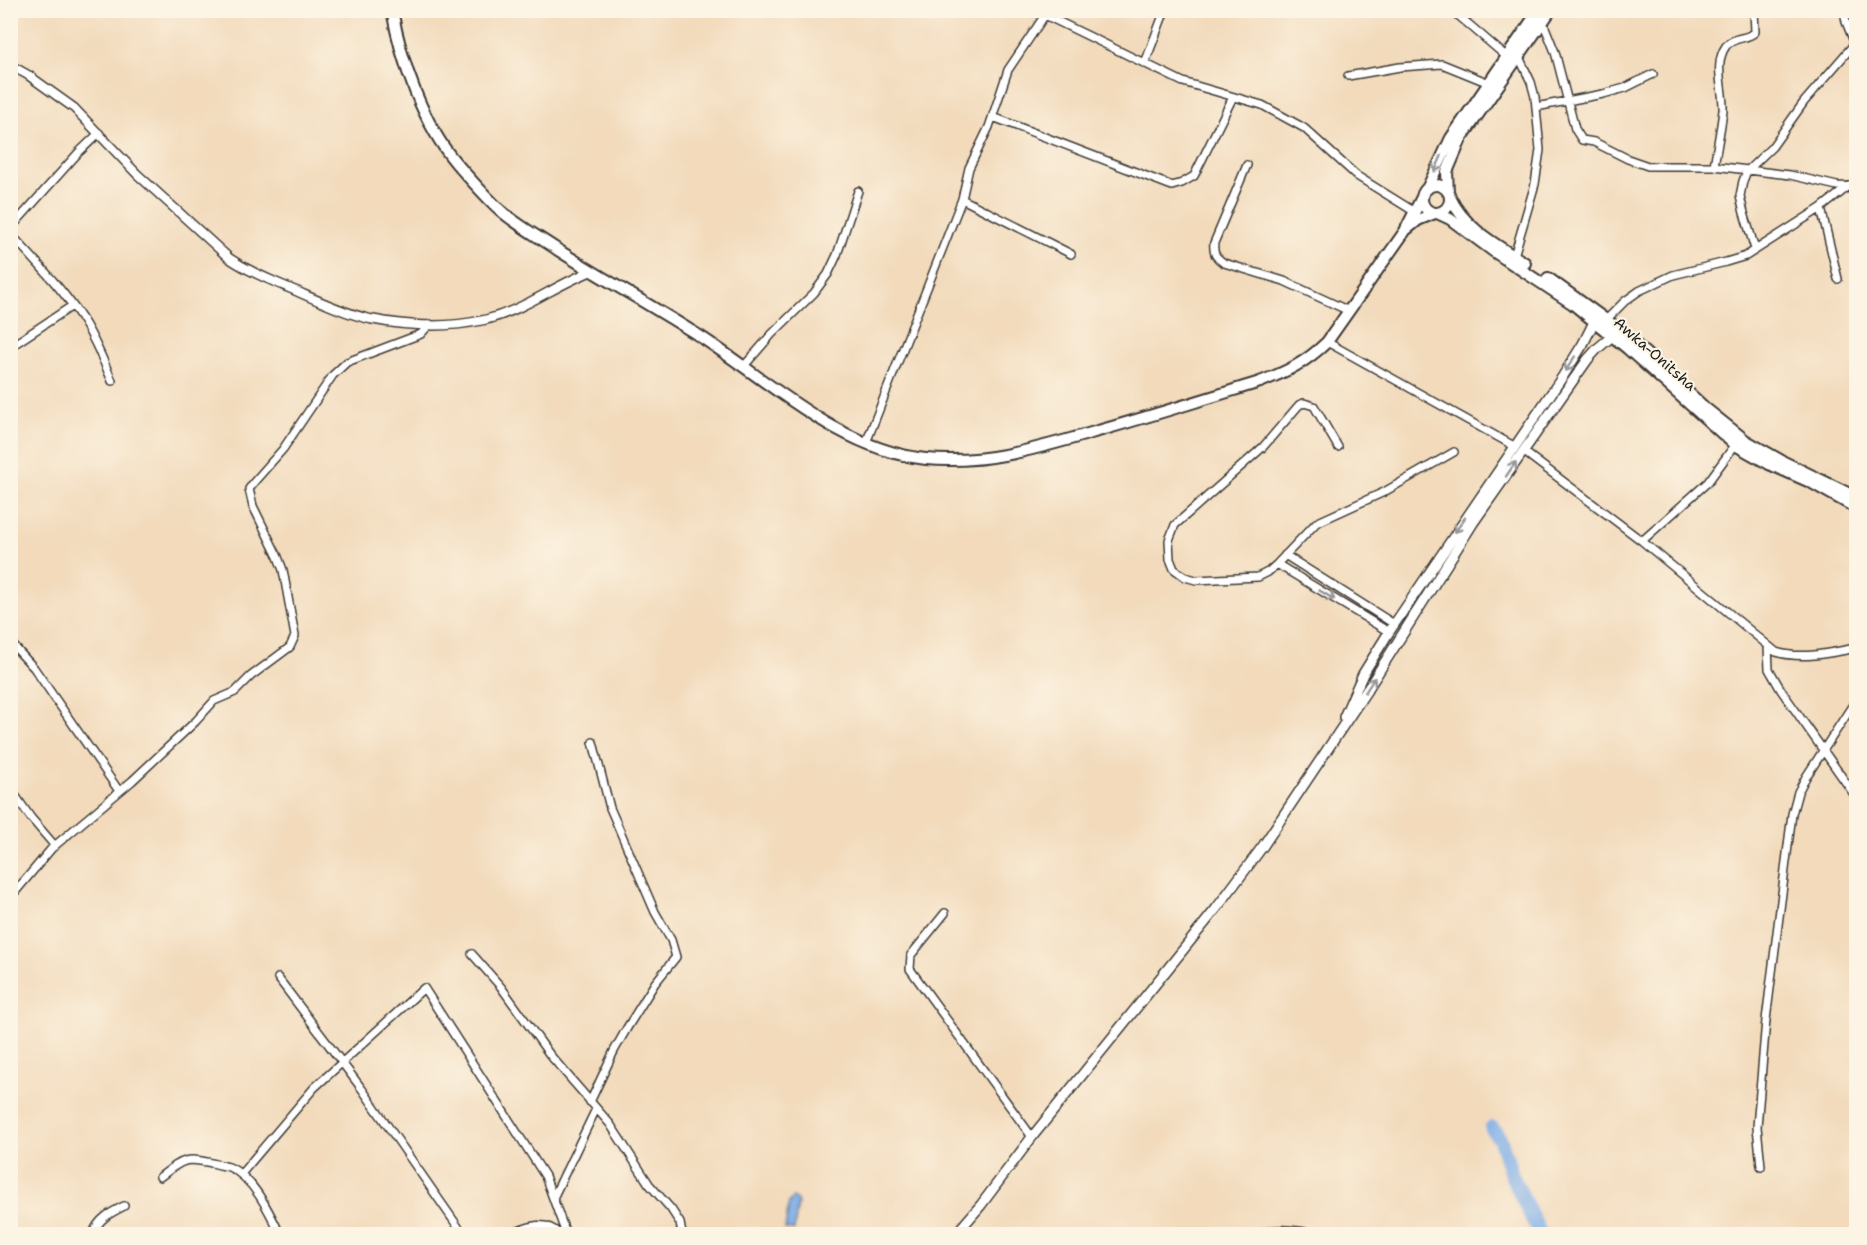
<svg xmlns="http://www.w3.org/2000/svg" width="1867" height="1245" font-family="'Shantell Sans',sans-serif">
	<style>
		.water { fill: #7bace6; stroke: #4c6481; stroke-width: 1.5 }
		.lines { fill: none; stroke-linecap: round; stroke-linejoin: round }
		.river { stroke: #7bace6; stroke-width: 15 }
		.minor-casing { stroke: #3c3834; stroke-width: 10 }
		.tertiary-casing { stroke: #3c3834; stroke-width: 11 }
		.secondary-casing { stroke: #3c3834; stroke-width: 12 }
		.primary-casing { stroke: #3c3834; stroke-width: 14 }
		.minor { stroke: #fff; stroke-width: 7 }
		.tertiary { stroke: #fff; stroke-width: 8 }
		.secondary { stroke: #fff; stroke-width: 9 }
		.primary { stroke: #fff; stroke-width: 10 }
		.oneway { stroke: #999 }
		.labels { text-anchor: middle; stroke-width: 4.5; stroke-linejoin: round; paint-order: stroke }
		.street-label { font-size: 15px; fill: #1c1c1c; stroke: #fcf5e5 }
	</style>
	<rect width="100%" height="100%" fill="#fcf5e5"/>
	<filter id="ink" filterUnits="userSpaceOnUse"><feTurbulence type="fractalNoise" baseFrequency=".0167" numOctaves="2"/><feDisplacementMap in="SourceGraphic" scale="12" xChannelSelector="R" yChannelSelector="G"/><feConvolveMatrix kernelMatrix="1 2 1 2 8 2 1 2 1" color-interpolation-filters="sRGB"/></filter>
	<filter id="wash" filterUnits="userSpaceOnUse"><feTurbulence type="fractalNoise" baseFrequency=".008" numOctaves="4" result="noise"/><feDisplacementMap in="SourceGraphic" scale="24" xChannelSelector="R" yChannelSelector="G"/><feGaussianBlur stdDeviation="1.35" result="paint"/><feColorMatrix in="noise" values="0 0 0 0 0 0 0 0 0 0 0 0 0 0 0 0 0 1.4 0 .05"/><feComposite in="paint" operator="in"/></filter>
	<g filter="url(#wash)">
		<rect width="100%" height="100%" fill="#f2dabb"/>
		<path class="water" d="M793,1198L796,1199L798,1203L794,1230L785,1229L789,1202Z"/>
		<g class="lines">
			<path class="river" d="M1492,1128L1500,1139L1512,1176L1540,1234"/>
		</g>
	</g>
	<g filter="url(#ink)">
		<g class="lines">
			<defs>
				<path id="minor" d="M1445,10L1459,16L1507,57
					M1844,10L1846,22L1855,44
					M1543,22L1555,52L1575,129L1582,140L1594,142L1628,159L1648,166H1714L1790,175L1837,186L1856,187
					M1145,63L1165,10
					M1348,76L1400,67L1442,64L1489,83
					M1536,107L1603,94L1625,88L1653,74
					M993,117L1172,186L1182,183L1194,176L1233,97
					M1247,165L1214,243C1213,253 1215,257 1224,263L1284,281L1349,311
					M1714,166C1717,147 1721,129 1723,110C1724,90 1713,64 1726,46C1734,36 1747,40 1755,32L1754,10
					M962,199L1071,254
					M1821,208L1838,279
					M10,229L79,152L99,133
					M10,233C35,261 62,288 82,319C94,338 103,359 112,381
					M1755,249L1744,213L1740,196L1743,181L1747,171L1772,147L1804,102L1856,42
					M1514,256L1535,184L1540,150L1535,97L1531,82L1519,57
					M1607,319L1625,301L1639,291L1673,275L1726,262L1746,256L1821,208L1849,186
					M1327,342L1514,446
					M10,347L72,306
					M744,366L772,334L814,293L828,274L837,255L858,191
					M866,443L962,199L969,168L989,127L1008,70L1045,15L1183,82L1262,105L1304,128L1357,176L1415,212
					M1338,447L1314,406L1304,403L1299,405L1263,447L1175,525L1169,540L1170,559L1174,569L1185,577L1196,580L1258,577L1268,572L1277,564L1316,523L1384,492L1454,452
					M1523,451L1642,541L1776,652C1802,660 1830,653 1856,648
					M1642,541L1708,482L1735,445
					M1285,555L1394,624
					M1277,564L1389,632
					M10,642L34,668L119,791
					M1768,646L1769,669L1781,690L1856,797
					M10,788L31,818L55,846
					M10,898L52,848L132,781L196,721L214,701L235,692L251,676L290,647L295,636L283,570L278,557L253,506L249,489L254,482L283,449L333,375L347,362L421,334L430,324
					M945,913L911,955L910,969L1032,1137
					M472,954L501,987L550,1055L610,1124L649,1184L671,1209L680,1223L682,1234
					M278,978L362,1089L463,1234
					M590,1102L614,1051L627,1028L655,983L676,957L671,940L655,912L617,824L610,808L593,742
					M1761,1166L1757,1127L1766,1020L1792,814L1798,792L1806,777L1856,700
					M241,1174L314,1088L424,988L545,1176L566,1234
					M160,1177C185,1158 186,1157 216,1164C220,1165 225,1166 229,1167C253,1177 270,1213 280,1234
					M554,1196L596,1109
					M93,1234C98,1219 110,1213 124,1206
					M511,1234C528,1227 544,1219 559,1234
					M1258,1234C1278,1227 1297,1230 1317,1234"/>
				<path id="tertiary" d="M10,65L28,75L74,108L137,174L229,258C248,271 268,279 289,288C315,299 343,313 370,319C406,326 448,328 484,320C523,311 555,285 592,271"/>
				<path id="secondary" d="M1344,717L1363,674L1389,632L1563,376L1583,344L1597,316
					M956,1234L981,1205L1032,1137L1216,909L1263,846L1369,687L1473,523L1588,359L1598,348L1616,333"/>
				<path id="primary" d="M392,10C401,61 423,124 456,163C470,179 485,196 500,210C517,225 539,237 558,250C605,280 654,307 701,337C769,381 842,451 926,459C988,465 1046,446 1105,429C1157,414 1208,398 1260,382C1288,371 1305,363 1327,342L1405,231L1422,197
					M1422 199a14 14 0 1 1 28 0a14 14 0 1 1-28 0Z
					M1427,189L1451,138L1539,10
					M1448,192L1447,172L1461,139L1551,10
					M1450,197C1464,228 1497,245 1525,263
					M1437,213L1450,219L1493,251L1573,304L1628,349L1735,445L1769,464L1810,482L1856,508
					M1407,229L1418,220L1435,213
					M1548,278L1620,330L1705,408L1745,440L1782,461L1856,497"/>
			</defs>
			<use href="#minor" class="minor-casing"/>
			<use href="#tertiary" class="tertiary-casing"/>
			<use href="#secondary" class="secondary-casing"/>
			<use href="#primary" class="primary-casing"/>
			<use href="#minor" class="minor"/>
			<use href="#tertiary" class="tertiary"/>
			<use href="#secondary" class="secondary"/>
			<use href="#primary" class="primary"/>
		</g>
		<defs><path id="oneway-shaft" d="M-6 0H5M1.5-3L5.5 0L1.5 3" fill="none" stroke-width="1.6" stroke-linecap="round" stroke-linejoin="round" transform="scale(1.5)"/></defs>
		<g class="oneway">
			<use href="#oneway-shaft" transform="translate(1438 164) rotate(114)"/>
			<use href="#oneway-shaft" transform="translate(1570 364) rotate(123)"/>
			<use href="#oneway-shaft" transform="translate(1511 469) rotate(-56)"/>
			<use href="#oneway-shaft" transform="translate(1460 525) rotate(124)"/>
			<use href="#oneway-shaft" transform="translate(1327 595) rotate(31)"/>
			<use href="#oneway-shaft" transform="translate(1370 685) rotate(-57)"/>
		</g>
	</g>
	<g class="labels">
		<g class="street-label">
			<text transform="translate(1655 354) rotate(41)" y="5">Awka-Onitsha</text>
		</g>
	</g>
	<rect width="1867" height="1245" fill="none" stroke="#fcf5e5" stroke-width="36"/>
</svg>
